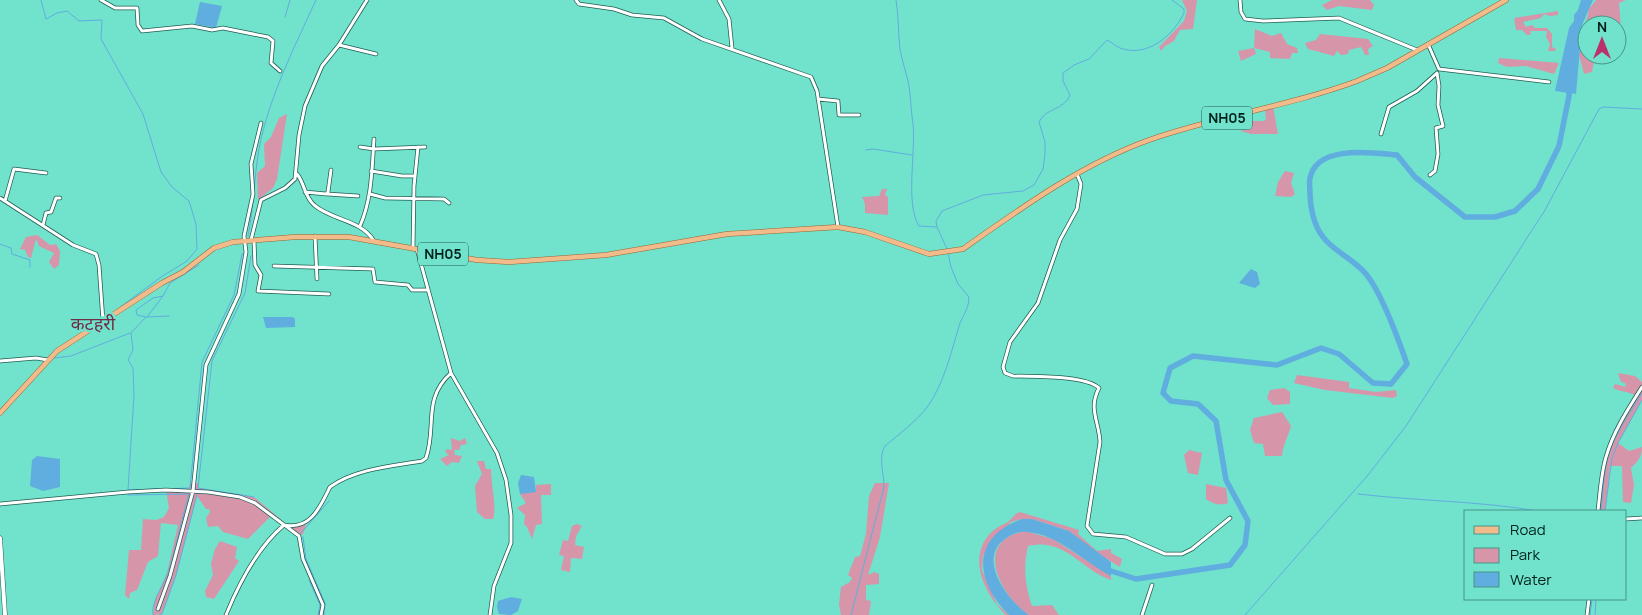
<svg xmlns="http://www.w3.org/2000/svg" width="1642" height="615" font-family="Manrope,'Noto Sans Devanagari',sans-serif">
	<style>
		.green { fill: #d795aa }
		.water { fill: #60addf }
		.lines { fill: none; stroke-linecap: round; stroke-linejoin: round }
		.stream { stroke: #60addf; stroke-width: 1 }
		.river { stroke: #60addf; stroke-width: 5.5 }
		.minor-casing { stroke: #205d52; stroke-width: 4.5 }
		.tertiary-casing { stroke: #205d52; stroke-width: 5 }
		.primary-casing { stroke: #966833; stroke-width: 5.5 }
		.minor { stroke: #fff; stroke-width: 3 }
		.tertiary { stroke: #fff; stroke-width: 4 }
		.primary { stroke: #f1bb8c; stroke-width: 4.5 }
		.labels { text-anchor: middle; stroke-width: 5; stroke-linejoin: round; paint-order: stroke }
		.shield { fill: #71e2cc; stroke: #225c51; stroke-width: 1 }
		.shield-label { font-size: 14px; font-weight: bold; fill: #00221c }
		.quarter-label { font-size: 18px; fill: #702c46; stroke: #71e2cc }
	</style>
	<rect width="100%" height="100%" fill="#71e2cc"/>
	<path class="green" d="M1182,0H1197L1193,29L1180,30L1174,41L1165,46L1161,51L1159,47L1184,21L1187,11Z
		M1332,0H1370L1374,5L1372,10L1339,6L1327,10L1322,5Z
		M1596,0H1626L1619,3L1621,29L1617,39V25H1587V55H1608L1603,64L1594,62L1592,72L1584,74L1579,55L1589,9Z
		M1558,11V15L1550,16L1544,14L1541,18L1523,22L1526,27L1532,25L1535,28H1547L1552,34V47L1556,49L1555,51H1548L1550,44L1546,37L1547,31H1531L1530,35H1527L1522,30H1516L1514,18Z
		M1255,29L1272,36L1281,33L1287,44L1297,48L1298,53H1292L1290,59L1270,58V52L1254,48L1256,54L1241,61L1238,51L1254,48Z
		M1320,34L1368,39L1373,46L1368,49L1369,55H1365L1361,47L1349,50L1348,54L1341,55L1337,51L1334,56L1308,49L1305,43L1316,40Z
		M1499,58L1559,63L1554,74L1526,66L1507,67L1498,63Z
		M1273,106L1278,134H1251L1241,131V121H1264L1266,119L1265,110Z
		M287,114L277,179L273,188L258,200L257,173L265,166L264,144L271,137L279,118Z
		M1285,171L1294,173L1291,183L1295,194L1291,197L1275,196L1278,182Z
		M882,189H887L885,195L888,197V215L865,213V204L862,197L879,196Z
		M37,235L50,245L56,244L60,251L59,265L54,269L49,262L54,253L39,246L36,239L31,258L28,257L25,250L20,249L26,237Z
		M1618,373L1635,376L1642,382V400L1618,443L1629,451L1642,447C1642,457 1638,461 1631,468L1634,485L1631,503L1623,502L1622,466H1610L1605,511H1598L1605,459L1617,429L1637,396C1628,391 1621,392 1613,388L1615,384L1626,387L1625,383L1621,382Z
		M1297,375L1349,382V388L1376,392L1396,390L1397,396L1393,398L1325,390L1294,383Z
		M1284,388L1290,392V404L1273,405L1267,398L1270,390Z
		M1282,412L1291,426C1288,437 1283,444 1282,456H1265L1263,444L1254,443L1250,430L1254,418Z
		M451,438L460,441L465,438L467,444L461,445L459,450H454L455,455L462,456L459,463L452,462L447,466L440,459L449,455L445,452L447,449L452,450Z
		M1189,450L1202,453L1198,475L1188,473L1184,455Z
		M477,461H484L486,469H491C491,484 497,508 493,519H485L477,512L475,486L482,474Z
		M190,483H199L198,488L254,497L284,522V526H294L305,523L306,525L303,534L299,536C293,527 280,523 271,516L248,539L223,532L218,526L208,527L206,518L210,512L209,509H206L197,496L176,575L162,614L153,615L155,600L167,573L178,525L161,523L158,556L148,562L137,590L130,593L129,599L125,595L129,550H141L143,519L156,520L164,517L169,508L166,490L189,491Z
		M875,483H889L880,537L868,575L874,572L879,574V584L866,585V600L871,601L869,615H841L839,604L841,587L850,582L852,578L848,575L855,557L860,556L866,534L869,496Z
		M551,484V495H541L542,524L536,525L532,539L527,527L524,524L525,515L517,508L526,503L520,494L536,491V485Z
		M1206,484L1226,488L1228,503C1220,506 1213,504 1206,499Z
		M1020,512L1079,530L1078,534L1097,551L1111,549V553L1122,559L1120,567L1094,551L1069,531L1032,519H1022L1011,522L983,556L982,570L997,604L1009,615H1006C982,592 964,550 998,527C1001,525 1005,524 1008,522C1013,518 1014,514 1020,512Z
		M577,524L582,526L576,536L575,545L584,547L582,559L571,558L570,572L561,570L564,556L559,555L563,540L568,541L572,526Z
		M1026,531L1053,539L1111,576V580C1080,569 1065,537 1028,546C1023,569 1025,584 1032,606L1052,605L1059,615H1029C999,595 972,540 1026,531Z
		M220,541L237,547L235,558L239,561L214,599L206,597L205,591L213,575L211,564L215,549Z"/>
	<path class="water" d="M1581,0H1593L1582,25L1576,94L1555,91L1569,28L1574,21V15L1578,10Z
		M200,2L222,6L216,28L195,24Z
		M1251,269L1257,272L1260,284L1255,288L1239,283Z
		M263,317H293L295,319V327L266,328Z
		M37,456L60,459V487L43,491L30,486L32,460Z
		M521,475L534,477L536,492L520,494L518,483Z
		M1022,519H1032L1069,531L1111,562V576C1084,562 1058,534 1027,532C1019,531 1012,534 1005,539C976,559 1009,602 1029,615H1009C974,581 971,537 1022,519Z
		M511,597L522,599L518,611L511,615L499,614L497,607L498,601Z"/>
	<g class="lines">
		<path class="stream" d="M41,0L46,19L57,13L67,11L79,21L102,20L101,39L143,114L161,172L172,187L189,201L196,224L197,249L187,261L161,277L115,311
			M896,0C899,17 898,33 900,49C902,62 907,74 909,86C911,99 911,112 913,124C916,152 905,204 919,226L937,227L947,249
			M285,17L290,0
			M866,150L873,149L912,155
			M937,227L936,221L942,211L983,195L1023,191L1034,185L1043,169L1045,154V142L1039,122C1045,108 1065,110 1070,95L1063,81V73L1074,65L1089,59L1107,40C1112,42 1115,46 1120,48C1147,58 1173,36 1184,13V9L1172,0
			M248,236C254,207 254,178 259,149C269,97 294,48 316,0
			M0,244L11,248L12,254L30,260V267
			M251,256L245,293L212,361L198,488L254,497
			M199,265L170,283L163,296L153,298L136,310L137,315L146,317L131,333L133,350L128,360L133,368L134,395L128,490L190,488L202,362L234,295L242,254
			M147,317L163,296
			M147,317L169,316
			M54,358L71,356L130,333
			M1358,494C1418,501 1479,501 1538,511
			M128,495L189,494C180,522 175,557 164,582C159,592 151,605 153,615
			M1601,511C1603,496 1603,480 1606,465C1611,439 1629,415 1642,393
			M1605,511L1612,458L1618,443L1642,400
			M301,533L329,501
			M303,537L306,559L325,603L324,615
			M309,580L320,605L318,615
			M160,614H162L176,575L197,495
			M851,615L884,487C884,473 878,457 885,446C899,434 917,421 928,406C944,383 951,353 959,326C962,316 969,309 969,297L958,284L951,267L948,253
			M1245,615L1368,475L1406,426L1545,210L1599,109L1603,107L1642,109
			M1590,615L1592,599
			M1595,615L1596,599"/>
		<path class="river" d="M1105,569L1136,579L1230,565L1245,545L1248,521L1226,480L1216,421L1198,404L1171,401L1163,393L1170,368L1193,356L1277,365L1321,348L1339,354L1373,383L1391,384L1407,364C1399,341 1381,292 1366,274C1354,259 1333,251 1323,237C1314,226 1310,207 1310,194C1310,189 1309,183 1310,178C1317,144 1373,153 1397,155L1415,177L1465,217H1495L1515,211L1538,189L1559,146L1569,96V86"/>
		<defs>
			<path id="minor" d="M101,0L115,8H137L138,25L142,31L192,26L212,30L223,28L268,37L273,41L271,63L280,71
				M576,0L579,4L614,9L632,15L664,18L702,39L811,77L817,91L838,227
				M719,0L729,19L732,48
				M1240,0L1241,12L1245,19L1263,21L1339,18L1417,50
				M1428,44L1439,69L1549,82
				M339,45L376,54
				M818,99L838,101L839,115H859
				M1381,134L1389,107L1417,91L1437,73
				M360,147L374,149L425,147
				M371,171L402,176H415
				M297,174C305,184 304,196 314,205C333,221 360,219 374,241
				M1077,174L1081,184L1077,209L1060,240L1038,303L1010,342L1003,367L1005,373L1013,376C1034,377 1084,375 1099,388C1088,409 1099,421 1100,442L1087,526L1093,534L1126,537L1165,554H1182L1192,549L1230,518
				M1430,175L1435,171L1438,154L1436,128L1443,126L1438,105L1439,86L1437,73
				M305,192L326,194L328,192L331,170
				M327,194L358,196
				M370,194L385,198L444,199L449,203
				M0,198L73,245L96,254L99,265L103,321
				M5,201L14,169L46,173
				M43,225L46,213L51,212L56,198H60
				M360,226C372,199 372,168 374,139
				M315,236L317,279
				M251,240L261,200L285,188L295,179L299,135L305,106L322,66L339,45L367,0
				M254,241L255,265L261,275L258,291L329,294
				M413,249L414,186L418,147
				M417,249L451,373L497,453L506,480L511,515V543L494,586L490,615
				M274,266L373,269L375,282L408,285L412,290H428
				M0,361L36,358L48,360
				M0,504L128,492L166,490L208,492L240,497L255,503L299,536L303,559L323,605L321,615
				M1598,511C1600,493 1601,474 1606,457C1613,432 1628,409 1642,387
				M1626,519L1642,518
				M158,609L170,576L193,491L206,365L239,294L246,252L244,236L253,194L251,164L261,123
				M226,615C239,583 257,548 284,525C311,530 320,507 330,487C355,469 392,466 422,461L426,458C437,427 422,399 451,373
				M1142,615L1152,585
				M1587,615L1589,599"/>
			<path id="tertiary" d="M0,538L5,615"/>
			<path id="primary" d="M0,413L57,351L162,283L183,272L214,248L233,242L295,237H349L477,260L509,262L606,255L727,234L838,227L865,232L929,254L963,249C1021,208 1082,164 1149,140C1217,116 1290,106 1357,81L1387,68L1506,0"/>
		</defs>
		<use href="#minor" class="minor-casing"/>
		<use href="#tertiary" class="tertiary-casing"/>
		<use href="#primary" class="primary-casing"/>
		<use href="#minor" class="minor"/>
		<use href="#tertiary" class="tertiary"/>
		<use href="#primary" class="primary"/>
	</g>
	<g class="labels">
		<g class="shield">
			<rect x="1202" y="106.5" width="50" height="23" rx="4"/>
			<rect x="418" y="242.5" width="50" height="23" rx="4"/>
		</g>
		<g class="shield-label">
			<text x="1227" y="123">NH05</text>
			<text x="443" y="259">NH05</text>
		</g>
		<g class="quarter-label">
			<text x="93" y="330">कटहरी</text>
		</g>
	</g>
	<rect x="1464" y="510" width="162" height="90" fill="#71e2cc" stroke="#449586"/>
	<rect x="1474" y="526" width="25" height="8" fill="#f1bb8c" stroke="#449586"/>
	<text x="1510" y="535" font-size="15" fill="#00221c">Road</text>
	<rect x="1474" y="548" width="25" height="15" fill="#d795aa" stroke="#449586"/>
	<text x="1510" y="560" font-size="15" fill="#00221c">Park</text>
	<rect x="1474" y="572" width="25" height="15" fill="#60addf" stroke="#449586"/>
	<text x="1510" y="585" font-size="15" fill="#00221c">Water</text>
	<g transform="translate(1602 40)"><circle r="24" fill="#71e2cc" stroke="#449586"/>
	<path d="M0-4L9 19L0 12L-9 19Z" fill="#ba316c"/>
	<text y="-8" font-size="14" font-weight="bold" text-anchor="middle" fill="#00221c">N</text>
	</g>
</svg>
